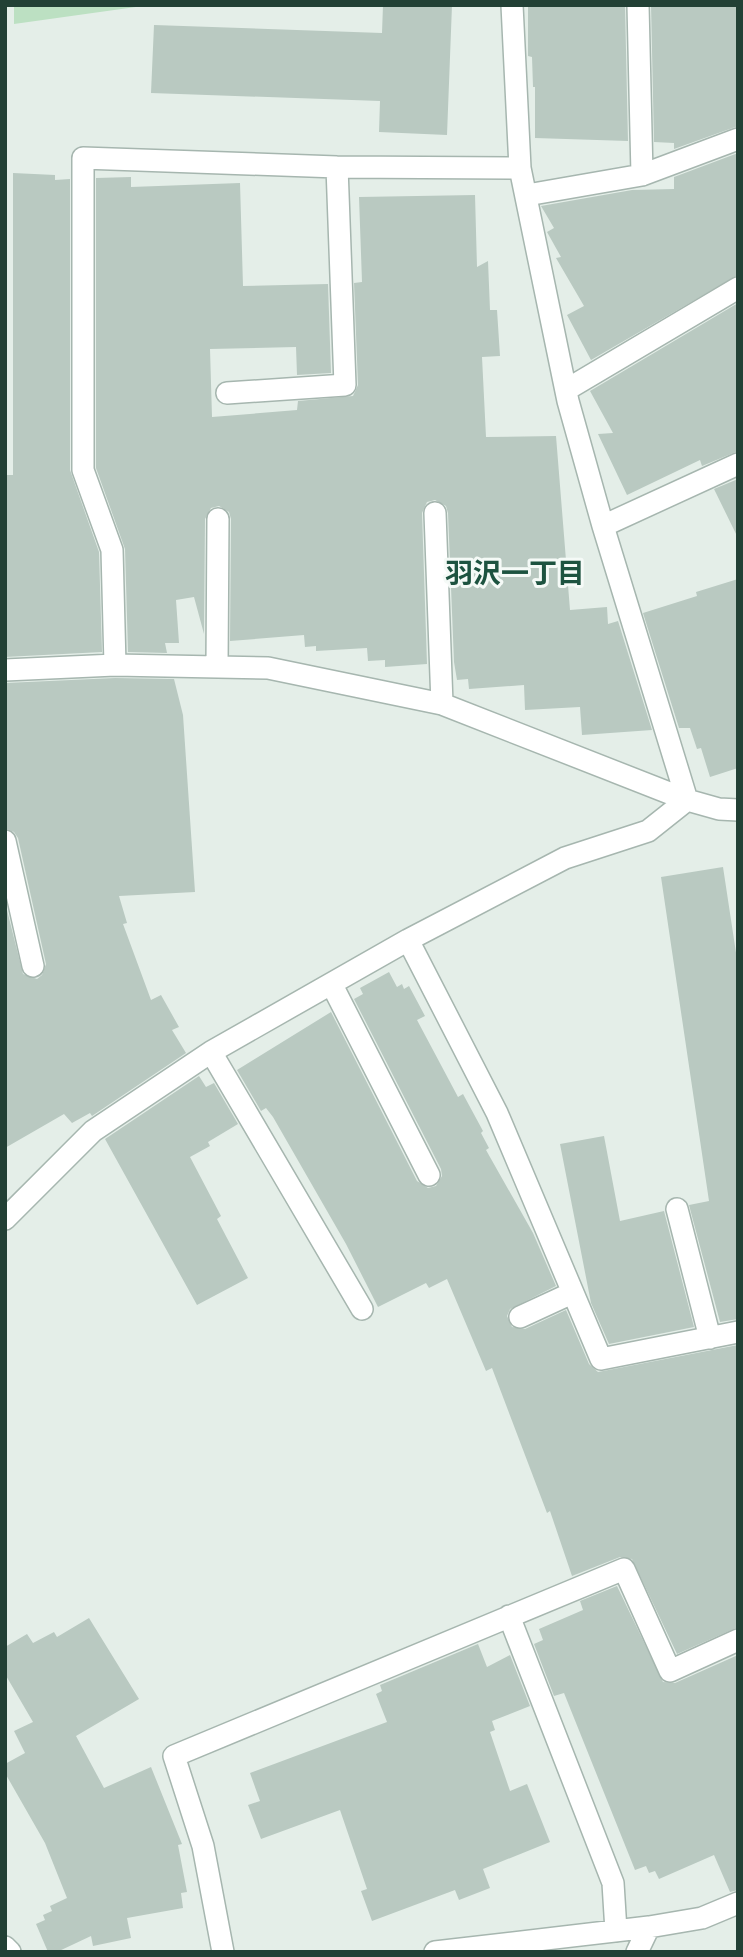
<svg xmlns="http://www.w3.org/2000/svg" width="743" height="1957" font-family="Figtree,'Noto Sans JP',sans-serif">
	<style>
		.green { fill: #bce0c2 }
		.building { fill: #b9c9c1 }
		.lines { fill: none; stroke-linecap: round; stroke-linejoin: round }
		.minor-casing { stroke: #a6b6af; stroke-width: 24 }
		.minor { stroke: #fff; stroke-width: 21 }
		.labels { text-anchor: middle; stroke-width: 6; stroke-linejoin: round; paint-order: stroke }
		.neighbourhood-label { font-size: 28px; font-weight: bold; fill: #1d5340; stroke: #f5faf7 }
	</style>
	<rect width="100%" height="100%" fill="#e4eee8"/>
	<path class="green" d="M14,5H150L14,24Z"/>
	<path class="building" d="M383,5H452L447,135L379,132L380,101L151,93L154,25L382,33Z
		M528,5H625L628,141L535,138V87H533L532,57L528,56Z
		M651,5H738V126L674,149V143L654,142Z
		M738,153V275L591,360L567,315L584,306L556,258L561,257L547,232L554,228L541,206L632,190L674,189V177Z
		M13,173L55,175V180L70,179V470L99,552L102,652L5,657V475H13Z
		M131,177V187L240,183L243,286L328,284L331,373L297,375L296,347L210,349L212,417L297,410L298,401L353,396L358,385L354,283L362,282L359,197L475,195L477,267L488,261L490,310H497L500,356L482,357L486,437L556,436L570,610L607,607L608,624L618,621L652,730L582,735L580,707L525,710L524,685L469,689L468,679L457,680L454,662L448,513L446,506L435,500L427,502L422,513L427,664L385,667V660L368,661L367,648L316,651V646L305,647L304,635L230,641L231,519L229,512L219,506L211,508L205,519L204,634L194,597L176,600L179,643H165L167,653L128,652L125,549L96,468V178Z
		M738,303V451L702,466L700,460L627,495L598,434L613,433L590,391Z
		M738,479V538L714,489Z
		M738,579V768L710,777L701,748L697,749L690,728H679L643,613L697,596L696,592Z
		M115,678L174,679L183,715L195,892L119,896L127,923L123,924L151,1000L161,995L179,1027L172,1030L186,1053L92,1116L90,1113L72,1123L64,1114L5,1148V902L23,974L37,979L42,975L46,964L18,838L14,832L5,828V683Z
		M723,867L738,966V1319L720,1322L689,1205L709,1201L661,877Z
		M389,972L397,987L402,984L404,989L409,986L425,1016L417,1020L458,1097L463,1094L483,1131L481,1133L489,1148L486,1150L533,1233L556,1286L510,1309L507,1316L512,1327L525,1329L566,1310L589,1364L598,1372L738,1345V1627L677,1654L632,1559L620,1557L572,1576L550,1511L547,1513L492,1368L486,1371L447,1279L429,1288L426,1283L378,1307L346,1244L273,1117L266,1108L261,1111L237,1070L331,1012L417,1181L428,1188L436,1186L442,1176L441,1169L354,999L363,994L360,988Z
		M199,1076L206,1087L214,1083L238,1124L208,1142L210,1146L190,1157L221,1216L217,1219L248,1278L197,1305L105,1139Z
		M604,1136L620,1221L664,1211L694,1327L609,1344L591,1303L560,1144Z
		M617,1586L663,1682L675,1683L738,1655V1890L730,1892L714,1855L659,1879L655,1871L649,1873L646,1866L635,1870L564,1693L554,1696L534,1644L543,1640L539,1629L583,1610L580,1601Z
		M89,1618L139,1699L76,1736L104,1788L151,1767L182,1844L178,1845L187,1892L181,1893L183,1908L127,1918L131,1938L93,1946L91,1936L57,1952H48L36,1924L45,1920L43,1915L52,1911L50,1906L67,1898L45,1843L5,1773V1764L25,1753L14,1731L33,1722L5,1674V1647L27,1634L33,1643L54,1632L57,1637Z
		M478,1644L487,1667L510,1655L530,1706L492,1721L495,1730L490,1732L510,1791L527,1784L550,1842L483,1869L490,1888L459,1900L455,1890L372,1921L361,1891L367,1889L340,1810L261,1839L248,1805L260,1801L250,1773L387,1722L376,1694L382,1691L380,1685Z"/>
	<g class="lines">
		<defs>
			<path id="minor" d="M512,5L520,168L568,401L603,526L687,800
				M638,5L642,175
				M527,195L642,175L738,139
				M566,390L738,288
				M227,393L345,385L337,167
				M435,513L442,704
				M603,526L738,464
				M115,665L112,550L83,470V158L337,167L520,168
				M217,665L218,519
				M5,670L115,665L268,668L442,704L687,800L719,809L738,810
				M5,841L33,966
				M408,940L497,1113L601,1359L738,1332
				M332,985L429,1175
				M211,1052L362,1309
				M677,1209L710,1338
				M5,1219L93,1131L211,1052L408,940L565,858L648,831L687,800
				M520,1317L572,1293
				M509,1616L613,1883L616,1931
				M5,1947L10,1952
				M223,1952L203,1846L174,1756L624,1569L670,1671L738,1640
				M435,1952L649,1927L702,1918L738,1903
				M637,1952L649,1927"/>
		</defs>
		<use href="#minor" class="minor-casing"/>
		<use href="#minor" class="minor"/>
	</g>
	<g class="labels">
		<g class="neighbourhood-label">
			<text x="515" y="583">羽沢一丁目</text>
		</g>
	</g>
	<rect width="743" height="1957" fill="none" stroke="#224035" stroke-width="14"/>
</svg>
